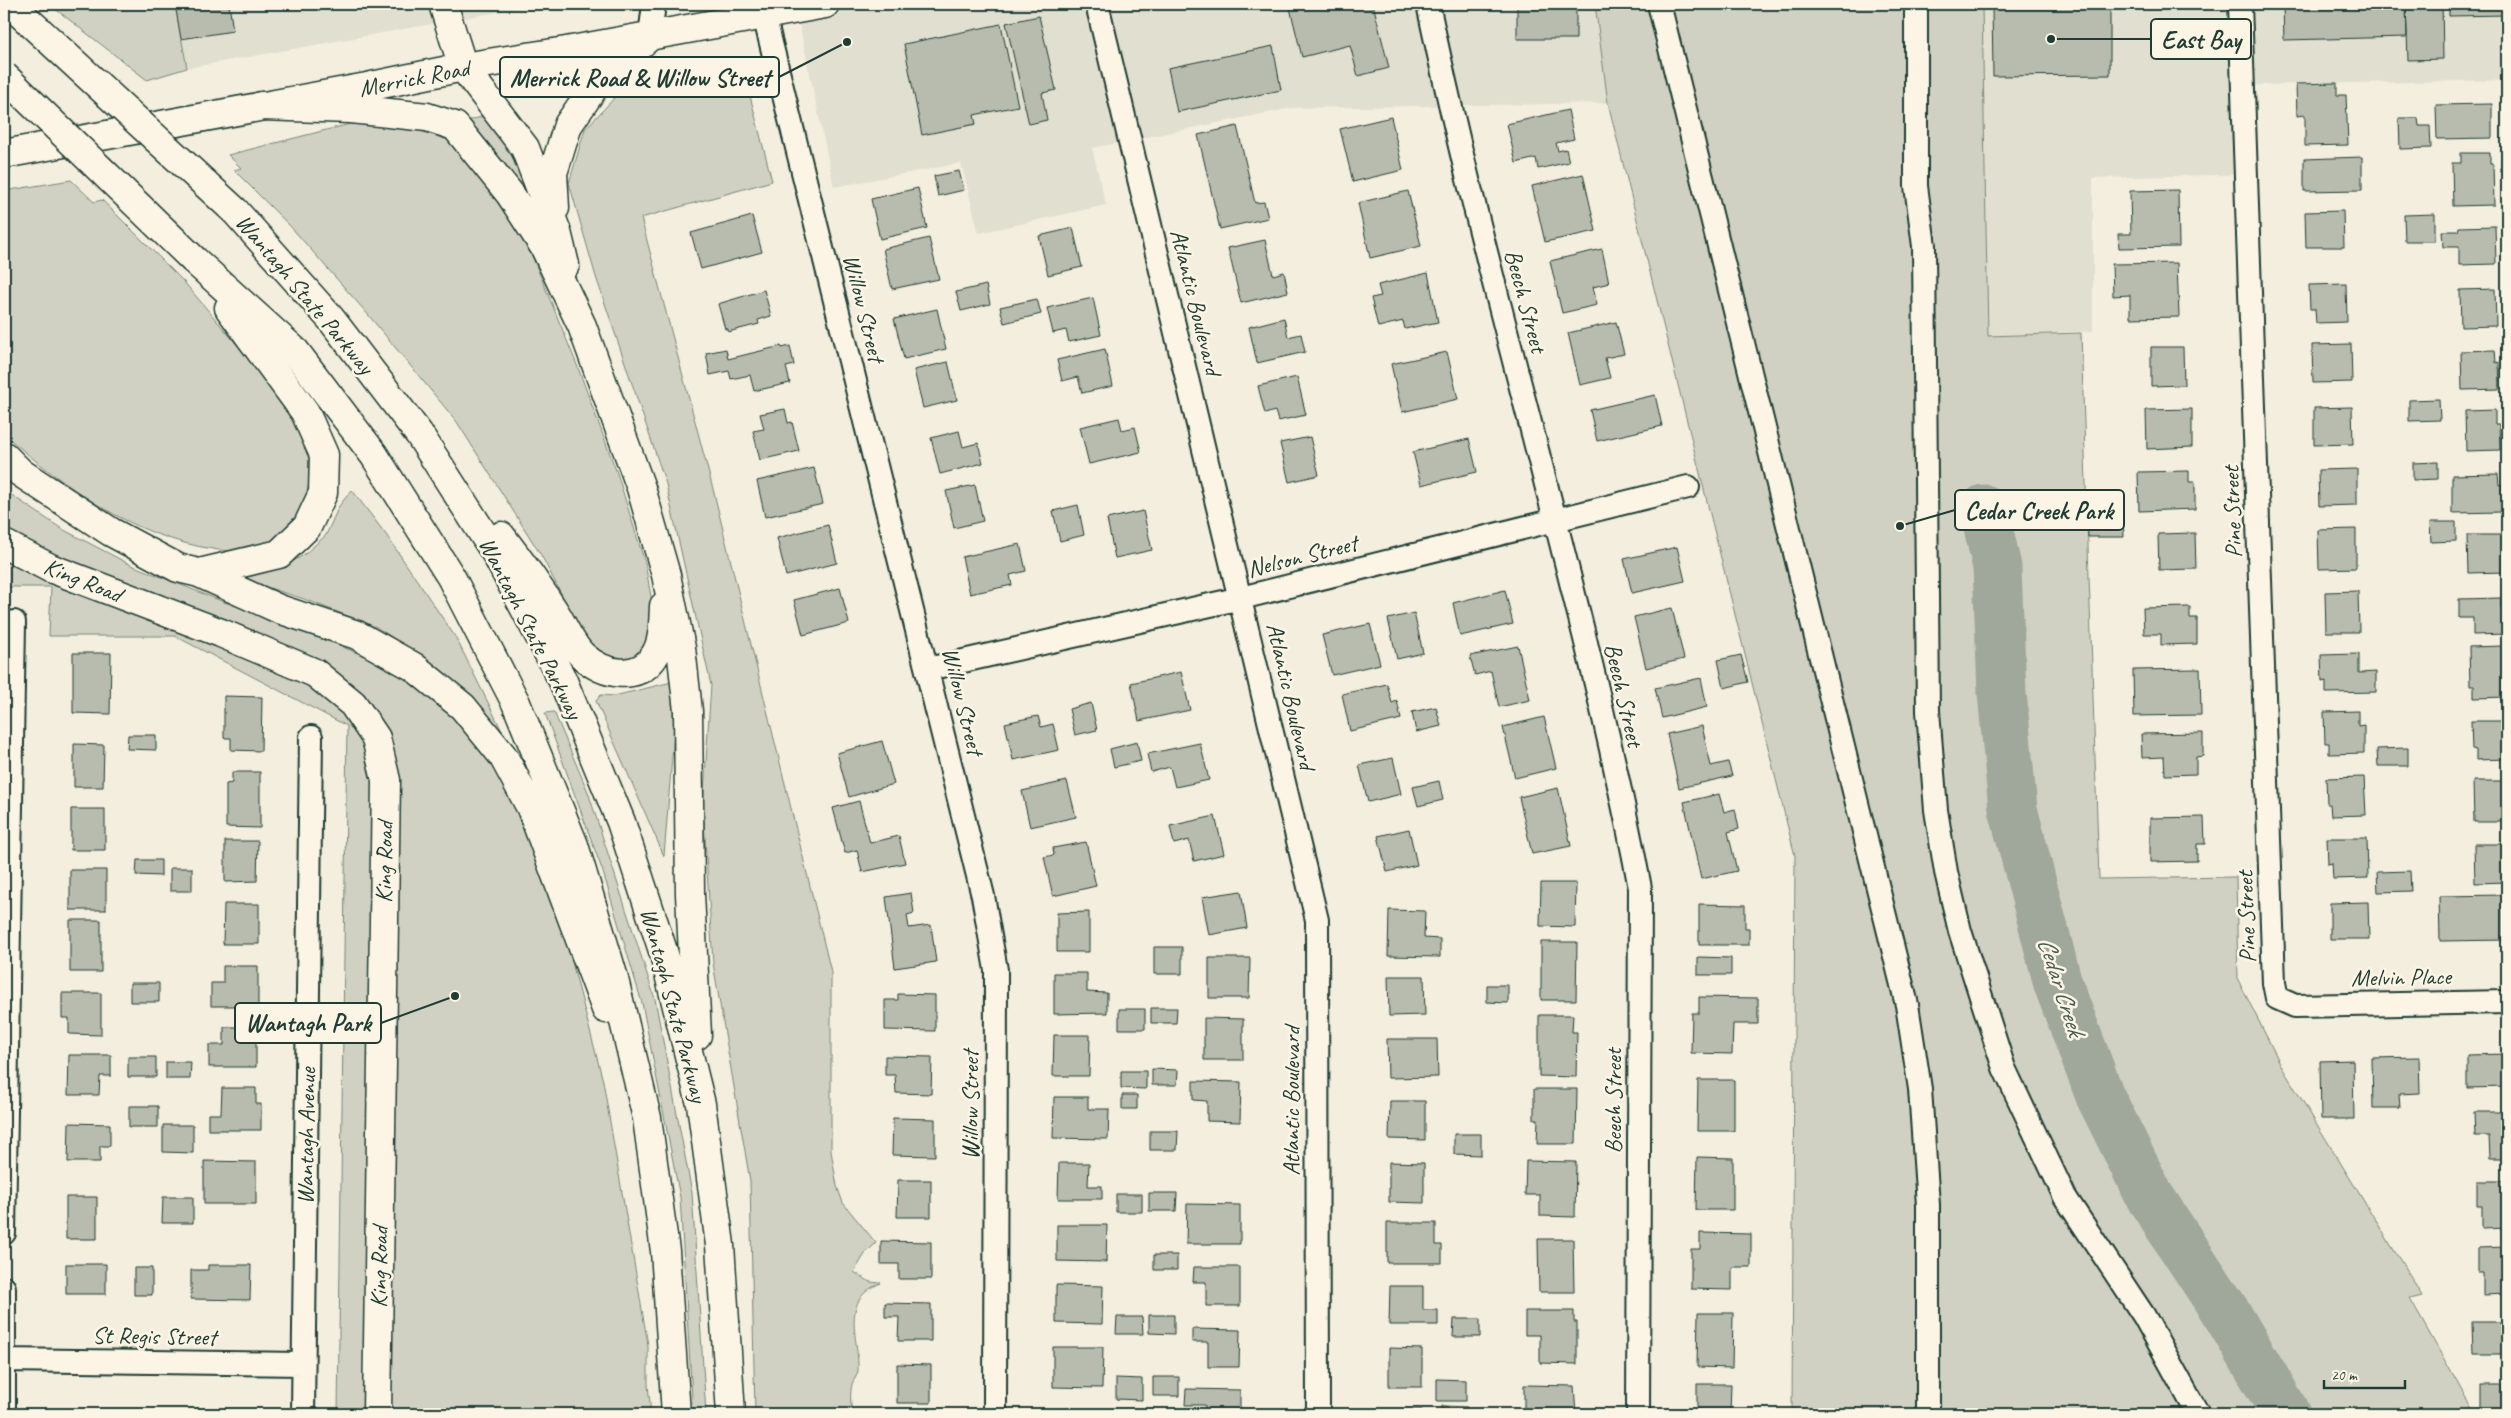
<svg xmlns="http://www.w3.org/2000/svg" width="2511" height="1418" font-family="Caveat,sans-serif">
	<style>
		.built { fill: #e1dfd0 }
		.green { fill: #d0d1c2; stroke: #78877b }
		.lines { fill: none; stroke-linecap: round; stroke-linejoin: round }
		.river { stroke: #a0a89b; stroke-width: 49 }
		.building { fill: #b8bcae; stroke: #1f3d34 }
		.street-casing { stroke: #1f3d34; stroke-width: 26 }
		.secondary-casing { stroke: #1f3d34; stroke-width: 31 }
		.primary-casing { stroke: #1f3d34; stroke-width: 31 }
		.highway-casing { stroke: #1f3d34; stroke-width: 31 }
		.street { stroke: #fcf5e5; stroke-width: 22 }
		.secondary { stroke: #fcf5e5; stroke-width: 28 }
		.primary { stroke: #fcf5e5; stroke-width: 28 }
		.highway { stroke: #fcf5e5; stroke-width: 28 }
		.highway-bridge-casing { stroke: #1f3d34; stroke-width: 31; stroke-linecap: butt }
		.highway-bridge { stroke: #fcf5e5; stroke-width: 28 }
		.labels { text-anchor: middle; stroke-width: 5; stroke-linejoin: round; paint-order: stroke }
		.street-label { font-size: 24px; fill: #1f3d34; stroke: #fcf5e5 }
		.water-label { font-size: 25px; font-style: italic; fill: #465d53; stroke: #fcf5e5 }
		.leader { fill: none; stroke: #1f3d34; stroke-width: 2 }
		.callout-dot { fill: #1f3d34; stroke: #fcf5e5; stroke-width: 2 }
		.callout { fill: #fcf5e5; stroke: #1f3d34; stroke-width: 2 }
		.callout-label { font-size: 25px; text-anchor: middle; font-weight: bold; fill: #1f3d34 }
	</style>
	<rect width="100%" height="100%" fill="#f3eede"/>
	<filter id="ink" filterUnits="userSpaceOnUse"><feTurbulence type="fractalNoise" baseFrequency=".02" numOctaves="2"/><feDisplacementMap in="SourceGraphic" scale="10" xChannelSelector="R" yChannelSelector="G"/><feConvolveMatrix kernelMatrix="1 2 1 2 8 2 1 2 1" color-interpolation-filters="sRGB"/></filter>
	<g filter="url(#ink)">
		<path class="built" d="M173,4H542L187,68Z
			M795,4H1595L1608,103L1292,108L1092,148L1106,205L979,233L961,163L834,187Z
			M1982,4H2507V80L2256,85L2258,174L2093,178V331L1988,336Z"/>
		<path class="green" d="M49,4H175L187,68L147,80Z
			M1595,4H1982L1988,336L2081,333L2099,879L2236,877L2238,980L2283,1069L2422,1296L2410,1299L2475,1414H1792L1795,856L1608,103Z
			M741,61L772,181L641,218L714,493L831,972V1151L837,1186L843,1203L876,1243L865,1254L854,1272L870,1282L881,1283C839,1300 859,1335 858,1370C858,1375 854,1379 852,1384C850,1393 850,1405 853,1414H755L750,1181L713,963L703,807L711,685L666,484L596,277L569,183L585,129L620,92Z
			M490,114L529,188L527,194L521,190L465,122Z
			M350,124H399L448,140L499,186L533,258L577,365L617,473L645,563L654,613L650,638L639,654L619,661L601,656L586,641L541,555L457,422L365,311L291,227L234,170L241,168L228,155Z
			M71,180L94,202L102,200L184,282L298,417C312,453 318,492 290,523C281,534 271,543 258,548C246,553 225,551 213,549C133,537 63,486 4,434V191Z
			M4,490L62,529L131,565L224,602L316,631L345,648L382,663L441,701L503,772L561,920L603,1081L648,1345V1385L651,1414H338L347,726L175,636H49L51,587H4Z
			M352,490L387,536L456,638L506,739L423,657L376,627L304,599L241,579L282,568L305,554L326,535L339,506Z
			M672,682L674,732L664,856L596,701L601,695L614,696Z
			M554,712L588,792L655,999L692,1193L706,1414H693L680,1197L642,1003L603,872L545,713Z"/>
		<g class="lines">
			<path class="river" d="M1984,509L1997,567L2002,693L2013,809L2058,984L2100,1096L2150,1197L2227,1314L2286,1414"/>
		</g>
		<path class="building" d="M175,4H229L233,31L181,39Z
			M1289,4H1373L1389,68L1358,76L1350,45L1302,57Z
			M1517,4H1576V39H1517Z
			M1992,4H2110V75L1993,76Z
			M2283,4H2406L2407,37L2284,40Z
			M2406,4H2442L2443,59L2408,60Z
			M2449,4H2506L2507,15L2449,16Z
			M1039,16L1056,90L1042,93L1047,120L1029,124L1006,23Z
			M1001,24L1018,106L974,115L976,124L922,135L904,44Z
			M1273,46L1281,90L1177,112L1168,68Z
			M2337,83V95H2346L2348,145L2305,146V115L2297,116L2296,84Z
			M2492,104V138L2437,139L2436,105Z
			M1568,110L1574,139L1556,143L1558,151L1566,149L1569,162L1538,169L1536,158L1516,163L1507,124Z
			M1391,117L1403,170L1353,182L1340,129Z
			M2399,118H2418L2419,126H2430L2431,148L2400,149Z
			M1237,126L1255,203L1264,202L1268,218L1220,229L1198,135Z
			M2461,153H2490V163H2493L2494,205L2453,206L2452,163H2461Z
			M2362,157V190L2304,191V159Z
			M959,171L964,190L938,196L934,176Z
			M1583,174L1596,231L1545,242L1532,186Z
			M918,188L927,228L880,239L871,199Z
			M2178,190L2179,247L2119,248L2118,234H2131L2130,191Z
			M1408,191L1421,246L1370,258L1358,203Z
			M2343,211L2344,247H2306L2305,212Z
			M2435,214V241H2405L2404,215Z
			M752,216L762,252L701,269L691,233Z
			M2495,226L2496,264L2459,265V247H2443L2442,231H2458L2459,227Z
			M1073,228L1082,267L1048,275L1039,236Z
			M929,238L939,279L892,289L883,249Z
			M1265,240L1273,275L1284,272L1288,292L1241,303L1228,248Z
			M1602,249L1609,283L1593,287L1597,305L1562,313L1550,261Z
			M2177,263L2179,317L2130,318V295L2113,296L2112,264Z
			M1428,273L1438,322L1405,329L1403,321L1378,327L1371,298L1381,296L1378,285Z
			M2346,284L2347,322L2316,323L2315,309H2310L2309,285Z
			M986,285L990,304L961,311L956,292Z
			M2495,289L2496,326L2461,327L2460,290Z
			M764,290L771,316L758,320L759,324L728,332V329H725L718,304Z
			M1093,298L1101,335L1069,342L1066,330L1053,333L1047,308Z
			M1037,299L1041,314L1004,323L1000,307Z
			M937,309L946,349L904,359L894,319Z
			M1284,318L1288,337L1301,334L1305,352L1257,363L1249,327Z
			M1616,322L1624,354L1605,358L1610,378L1580,385L1568,333Z
			M2351,344L2352,382L2313,383L2312,345Z
			M781,346L782,348L790,346L794,365L786,367L790,383L754,391L750,375L731,379L729,371L710,375L706,353L726,349L728,359Z
			M2151,347H2183L2184,385L2151,386Z
			M1105,349L1113,386L1082,393L1078,377L1062,381L1057,360Z
			M2495,350L2496,363L2499,362L2500,389L2462,390L2461,351Z
			M1447,352L1458,399L1402,412L1391,364Z
			M948,362L957,400L923,408L914,370Z
			M1297,377L1306,415L1278,421L1275,411L1265,414L1258,386Z
			M1655,395L1662,426L1597,441L1590,410Z
			M2439,399L2440,420L2409,421V400Z
			M2352,407L2353,444L2314,445V408Z
			M785,409L788,423L792,422L799,451L760,460L753,431L764,429L760,414Z
			M2192,409V447L2147,449L2146,410Z
			M2495,410V424H2499L2500,450L2466,451L2465,411Z
			M1119,418L1122,430L1135,427L1141,452L1089,464L1080,427Z
			M959,431L963,447L978,443L983,463L940,474L931,438Z
			M1310,437L1319,475L1289,482L1280,443Z
			M1469,439L1477,472L1421,485L1413,452Z
			M2438,462V479L2413,480V463Z
			M814,468L823,504L765,517L757,481Z
			M2357,469V505L2319,506L2318,470Z
			M2189,471V482H2195V509L2139,511L2138,472Z
			M2498,474L2499,485L2503,484V512L2452,513V475Z
			M975,485L983,521L954,528L946,491Z
			M1078,505L1084,535L1060,541L1053,511Z
			M1143,511L1152,550L1115,558L1107,519Z
			M2123,520L2124,537H2088L2087,521Z
			M2430,522H2456V541L2431,542Z
			M828,525L837,563L786,576L777,538Z
			M2356,529V568L2319,569L2318,530Z
			M2195,533L2196,569L2159,570L2158,534Z
			M2467,535H2504L2505,572L2468,573Z
			M1020,544L1026,571L1010,575L1012,585L970,594L962,557Z
			M1677,547L1685,581L1632,593L1624,559Z
			M840,588L849,623L803,635L794,600Z
			M1505,590L1513,624L1460,636L1453,603Z
			M2358,591L2359,632H2326L2325,592Z
			M2501,598V608L2505,607L2506,634L2473,635V618H2459V599Z
			M2190,607V618H2197V644L2161,645V634H2144L2143,608Z
			M1672,608L1684,659L1646,668L1634,617Z
			M1414,613L1423,653L1397,659L1388,619Z
			M1370,624L1380,664L1332,675L1322,635Z
			M1518,646L1530,700L1499,707L1491,671L1475,675L1470,656Z
			M2503,646V670H2507V697L2474,698V686H2470L2469,647Z
			M73,653H111L110,714L73,713Z
			M2359,654V673L2376,672V692L2326,693V681L2322,682L2321,655Z
			M1741,655L1748,682L1724,688L1718,660Z
			M2200,669L2201,715L2134,716L2133,670Z
			M1181,672L1190,710L1139,721L1131,683Z
			M1701,678L1707,707L1662,718L1655,688Z
			M1387,684L1392,703L1397,701L1401,719L1350,731L1342,694Z
			M224,696L262,697L261,751L231,750V738H224Z
			M1091,703L1097,730L1075,735L1069,709Z
			M1436,707L1441,726L1416,732L1412,712Z
			M2358,711V726L2364,725V753L2329,754V743H2325L2324,712Z
			M1038,716L1041,727L1053,724L1059,750L1013,760L1005,723Z
			M1544,717L1556,768L1515,778L1503,727Z
			M2471,721H2506L2507,759L2476,760V750L2472,749Z
			M1702,726L1711,766L1728,762L1732,776L1679,788L1667,734Z
			M2203,733V756L2196,757V774L2165,775L2164,757L2142,758L2141,734Z
			M128,735H156V750L127,749Z
			M882,741L894,784L849,797L837,753Z
			M1137,742L1141,761L1114,767L1110,749Z
			M1200,743L1209,780L1175,787L1170,767L1151,772L1147,754Z
			M74,744L104,745L103,787H74Z
			M2408,748V766H2378L2377,749Z
			M1393,758L1401,794L1368,802L1359,765Z
			M232,772H260V828L226,827V784L232,783Z
			M2364,777L2366,815L2331,816L2330,804H2327L2326,778Z
			M1067,781L1076,817L1030,827L1022,791Z
			M1439,781L1443,800L1418,806L1413,787Z
			M2473,781H2507V822H2474Z
			M1558,788L1571,846L1532,854L1519,797Z
			M1719,794L1724,812L1735,809L1739,829L1728,832L1737,871L1701,879L1684,802Z
			M859,801L870,843L899,836L905,863L862,872L857,850L845,853L833,808Z
			M71,809H105V850H71Z
			M1215,816L1224,854L1194,861L1189,840L1174,844L1170,826Z
			M2204,817L2205,844H2197V861L2150,862V818Z
			M1409,829L1417,865L1387,872L1378,836Z
			M2327,838H2367L2368,878L2333,879L2332,863L2328,864Z
			M225,841H258L257,881L225,882Z
			M1086,842L1096,886L1053,896L1044,857L1054,855L1053,848Z
			M2474,844H2507V882L2475,883Z
			M137,860H161V876L136,875Z
			M170,868H192V891H170Z
			M70,870H106V910H70Z
			M2410,871L2411,891L2378,892L2377,872Z
			M1541,883H1576L1575,927L1540,926Z
			M1241,891L1247,928L1209,935L1202,897Z
			M911,893L914,913L907,915L909,928L931,925L936,962L895,968L886,897Z
			M2507,895V940L2440,941L2439,896Z
			M2368,902L2369,939H2330V903Z
			M224,904H259V944H223Z
			M1699,904L1745,905V928H1749V945H1699Z
			M1389,910L1425,911L1424,938L1440,939V957L1388,956Z
			M1089,912V952H1057V913Z
			M70,920H101V972H70Z
			M1541,942H1577L1576,1000H1541Z
			M1154,947H1182V974H1154Z
			M1698,957L1731,958V975H1698Z
			M1209,958H1250L1249,998H1209Z
			M223,966H258V1006H211V983H223Z
			M1054,973H1087V992L1107,993V1013L1054,1014Z
			M1388,976H1424L1425,1015L1389,1016Z
			M130,983H159V1002H130Z
			M1487,985H1508V1003L1487,1002Z
			M62,993H101V1035L69,1034V1018H62Z
			M898,994L935,995V1031L885,1030V1000H898Z
			M1699,997L1758,998V1024H1733L1732,1054L1691,1053L1692,1013H1699Z
			M1151,1008H1177L1176,1023H1151Z
			M1119,1009H1145V1029H1119Z
			M1539,1015H1573L1572,1032H1577L1576,1077L1539,1076Z
			M1204,1018L1243,1019V1060H1204Z
			M224,1027H256V1067H209V1045H224Z
			M1054,1035H1090L1089,1076H1053Z
			M1387,1039H1437L1438,1077L1388,1078Z
			M2507,1054V1087L2467,1088V1055Z
			M69,1055H111V1076H100L99,1095H68Z
			M885,1056L932,1057L931,1094L896,1093L895,1075H885Z
			M128,1057H156V1077H128Z
			M2419,1057L2420,1093L2399,1094L2400,1108H2373L2372,1058Z
			M2353,1060L2354,1119H2321L2320,1061Z
			M166,1062H191L190,1079H166Z
			M1152,1069L1178,1070L1177,1085H1152Z
			M1121,1071H1146V1089L1121,1088Z
			M1698,1080H1734V1131H1697Z
			M1193,1081L1241,1082L1240,1122L1207,1121V1101L1193,1100Z
			M222,1088H256V1104H261V1130H208V1114H221Z
			M1534,1089H1577L1576,1144H1537L1538,1119H1534Z
			M1122,1095H1137V1109H1122Z
			M1054,1097H1088V1109H1109L1108,1139L1053,1138Z
			M1390,1101H1425V1140L1389,1139Z
			M129,1106H158V1127H129Z
			M2474,1112H2507V1158H2490L2489,1136H2475Z
			M893,1118L935,1119V1156L892,1155Z
			M69,1123L110,1124V1146H100V1162H68Z
			M163,1125H193V1153L163,1152Z
			M1150,1131H1178L1177,1150H1150Z
			M1454,1134H1481V1155L1454,1154Z
			M1697,1157L1733,1158V1210H1696Z
			M204,1161L256,1162V1204H204Z
			M1526,1161L1576,1162L1575,1217L1540,1216V1195H1525Z
			M1389,1162L1424,1163V1203L1389,1202Z
			M1059,1163H1089L1088,1186H1102V1199H1058Z
			M898,1180H931V1217H897Z
			M2477,1181H2507V1228L2482,1229V1206H2477Z
			M1149,1193H1177L1176,1211H1149Z
			M1116,1194H1142V1212H1116Z
			M66,1197H97V1239H66Z
			M163,1197H193V1223H162Z
			M1187,1204L1240,1205V1244H1186Z
			M1387,1223H1436V1245H1442V1263H1387Z
			M1057,1225H1107L1106,1262L1057,1261Z
			M1700,1233L1751,1234V1267H1732V1290L1691,1289V1249H1700Z
			M1538,1239H1573L1574,1292H1539Z
			M881,1241L931,1242V1279H899V1264H881Z
			M2507,1247V1294L2483,1295V1273H2478V1248Z
			M1154,1255H1177V1270H1154Z
			M66,1264H106V1294H66Z
			M208,1265H251L250,1300L191,1299V1270H208Z
			M1194,1267H1240V1306H1206V1282H1193Z
			M134,1268H152V1295H134Z
			M1056,1285L1103,1286L1102,1324L1056,1323Z
			M1390,1286H1423V1310H1438V1325H1389Z
			M885,1303L931,1304V1341H898L899,1317H885Z
			M1525,1311H1574V1322H1577V1364L1540,1363V1335H1525Z
			M1698,1313H1733L1732,1368L1697,1367Z
			M1149,1315H1174V1334L1149,1333Z
			M1117,1317H1142L1143,1334H1116Z
			M1454,1319H1480V1337H1453Z
			M2472,1322H2507V1354H2473Z
			M1192,1329L1240,1330L1239,1367H1208V1342H1192Z
			M1053,1347H1103L1102,1388L1053,1387Z
			M1389,1348L1422,1349V1387H1389Z
			M897,1364L931,1365V1403H897Z
			M1153,1377H1179V1396H1153Z
			M1116,1378L1142,1379V1400L1116,1399Z
			M1437,1379L1466,1380V1401H1437Z
			M1697,1384H1731L1730,1414H1697Z
			M1524,1385L1574,1386L1576,1414H1524Z
			M2482,1385H2507V1414H2482Z
			M1186,1389L1240,1390V1414H1205V1405H1185Z
			M1442,1406L1467,1407V1414H1442Z
			M1047,1409L1097,1410V1414H1047Z
			M1390,1410H1422V1414H1390Z"/>
		<g class="lines">
			<defs>
				<path id="street" d="M1097,4L1317,920L1318,1414
					M1428,4C1490,300 1583,590 1640,888L1638,1414
					M1659,4L1907,1005L1920,1089L1928,1205V1414
					M1916,4V186L1924,246L1928,711L1936,810L1946,872L1960,931L2004,1068L2065,1197L2144,1316L2198,1414
					M2240,4L2274,983L2277,998L2295,1006L2507,1002
					M764,15L983,896L996,970L995,1414
					M650,36L654,4
					M928,669L1241,598L1688,487
					M4,1233L14,622
					M4,1288V1414
					M4,1360L303,1364
					M303,1414L311,737"/>
				<path id="secondary" d="M443,4L463,67
					M4,544L50,568L221,633L315,673L353,704L376,738L386,780L377,1414"/>
				<path id="primary" d="M4,154L367,87L463,67L566,51L825,4"/>
				<path id="highway" d="M463,67L525,148L557,232L565,265
					M261,106L351,109L427,117L455,126L510,194L545,248L582,326L641,488L666,575L681,648L688,711L690,894L697,1035
					M555,208L553,173L568,125L597,83L650,36
					M235,211L331,319L419,434L496,554L563,681L621,822L664,954L701,1104L720,1245L731,1414
					M194,260L295,351L374,455L451,577L516,703L574,845L613,975L647,1118L665,1251L676,1414
					M4,456L21,473L111,532L178,568L199,573L279,609L357,635L414,667L463,707L503,756L531,808L606,1009
					M501,536C521,562 539,587 556,614C564,627 572,646 583,656C604,675 639,682 655,655C664,641 663,622 664,606
					M199,573L279,554L307,527L323,493L324,455L305,412L229,308"/>
			</defs>
			<use href="#street" class="street-casing"/>
			<use href="#secondary" class="secondary-casing"/>
			<use href="#primary" class="primary-casing"/>
			<use href="#highway" class="highway-casing"/>
			<use href="#street" class="street"/>
			<use href="#secondary" class="secondary"/>
			<use href="#primary" class="primary"/>
			<use href="#highway" class="highway"/>
			<defs>
				<path id="highway-bridge" d="M10,4L235,211
					M4,76L194,260"/>
			</defs>
			<use href="#highway-bridge" class="highway-bridge-casing"/>
			<use href="#highway-bridge" class="highway-bridge"/>
		</g>
	</g>
	<g class="labels">
		<g class="street-label">
			<text transform="translate(414 78) rotate(-11)" y="8">Merrick Road</text>
			<text transform="translate(305 294) rotate(50)" y="8">Wantagh State Parkway</text>
			<text transform="translate(1526 301) rotate(75)" y="8">Beech Street</text>
			<text transform="translate(1196 302) rotate(76)" y="8">Atlantic Boulevard</text>
			<text transform="translate(864 308) rotate(76)" y="8">Willow Street</text>
			<text transform="translate(2232 512) rotate(-92)" y="8">Pine Street</text>
			<text transform="translate(1302 556) rotate(-14)" y="8">Nelson Street</text>
			<text transform="translate(83 580) rotate(22)" y="8">King Road</text>
			<text transform="translate(531 628) rotate(63)" y="8">Wantagh State Parkway</text>
			<text transform="translate(1624 695) rotate(77)" y="8">Beech Street</text>
			<text transform="translate(1291 696) rotate(77)" y="8">Atlantic Boulevard</text>
			<text transform="translate(963 701) rotate(76)" y="8">Willow Street</text>
			<text transform="translate(384 862) rotate(-89)" y="8">King Road</text>
			<text transform="translate(2246 917) rotate(-92)" y="8">Pine Street</text>
			<text transform="translate(2401 977) rotate(-1)" y="8">Melvin Place</text>
			<text transform="translate(674 1005) rotate(75)" y="8">Wantagh State Parkway</text>
			<text transform="translate(1291 1101) rotate(-90)" y="8">Atlantic Boulevard</text>
			<text transform="translate(1613 1101) rotate(-90)" y="8">Beech Street</text>
			<text transform="translate(970 1105) rotate(-90)" y="8">Willow Street</text>
			<text transform="translate(306 1136) rotate(-89)" y="8">Wantagh Avenue</text>
			<text transform="translate(379 1267) rotate(-89)" y="8">King Road</text>
			<text transform="translate(154 1336) rotate(1)" y="8">St Regis Street</text>
		</g>
		<g class="water-label">
			<text transform="translate(2062 986) rotate(72)" y="9">Cedar Creek</text>
		</g>
	</g>
	<path class="leader" d="M2051 39L2151 39M847 42L779 77M1900 526L1955 510M455 996L381 1023"/>
	<g class="callout-dot">
		<circle cx="2051" cy="39" r="5"/>
		<circle cx="847" cy="42" r="5"/>
		<circle cx="1900" cy="526" r="5"/>
		<circle cx="455" cy="996" r="5"/>
	</g>
	<g class="callout">
		<rect x="2151" y="19" width="100" height="40" rx="5"/>
		<rect x="500" y="57" width="279" height="40" rx="5"/>
		<rect x="1955" y="490" width="169" height="40" rx="5"/>
		<rect x="235" y="1003" width="146" height="40" rx="5"/>
	</g>
	<g class="callout-label">
		<text x="2201" y="48">East Bay</text>
		<text x="640" y="86">Merrick Road &amp; Willow Street</text>
		<text x="2039" y="519">Cedar Creek Park</text>
		<text x="308" y="1031">Wantagh Park</text>
	</g>
	<rect width="2511" height="1418" fill="none" stroke="#fcf5e5" stroke-width="20"/>
	<rect x="10" y="10" width="2491" height="1398" fill="none" stroke="#1f3d34" stroke-width="2" filter="url(#ink)"/>
	<path d="M2324 1380v8h81v-8" fill="none" stroke="#1f3d34" stroke-width="2.5"/>
	<text x="2331" y="1380" font-size="15" fill="#1f3d34" stroke="#fcf5e5" stroke-width="4" paint-order="stroke">20 m</text>
</svg>
